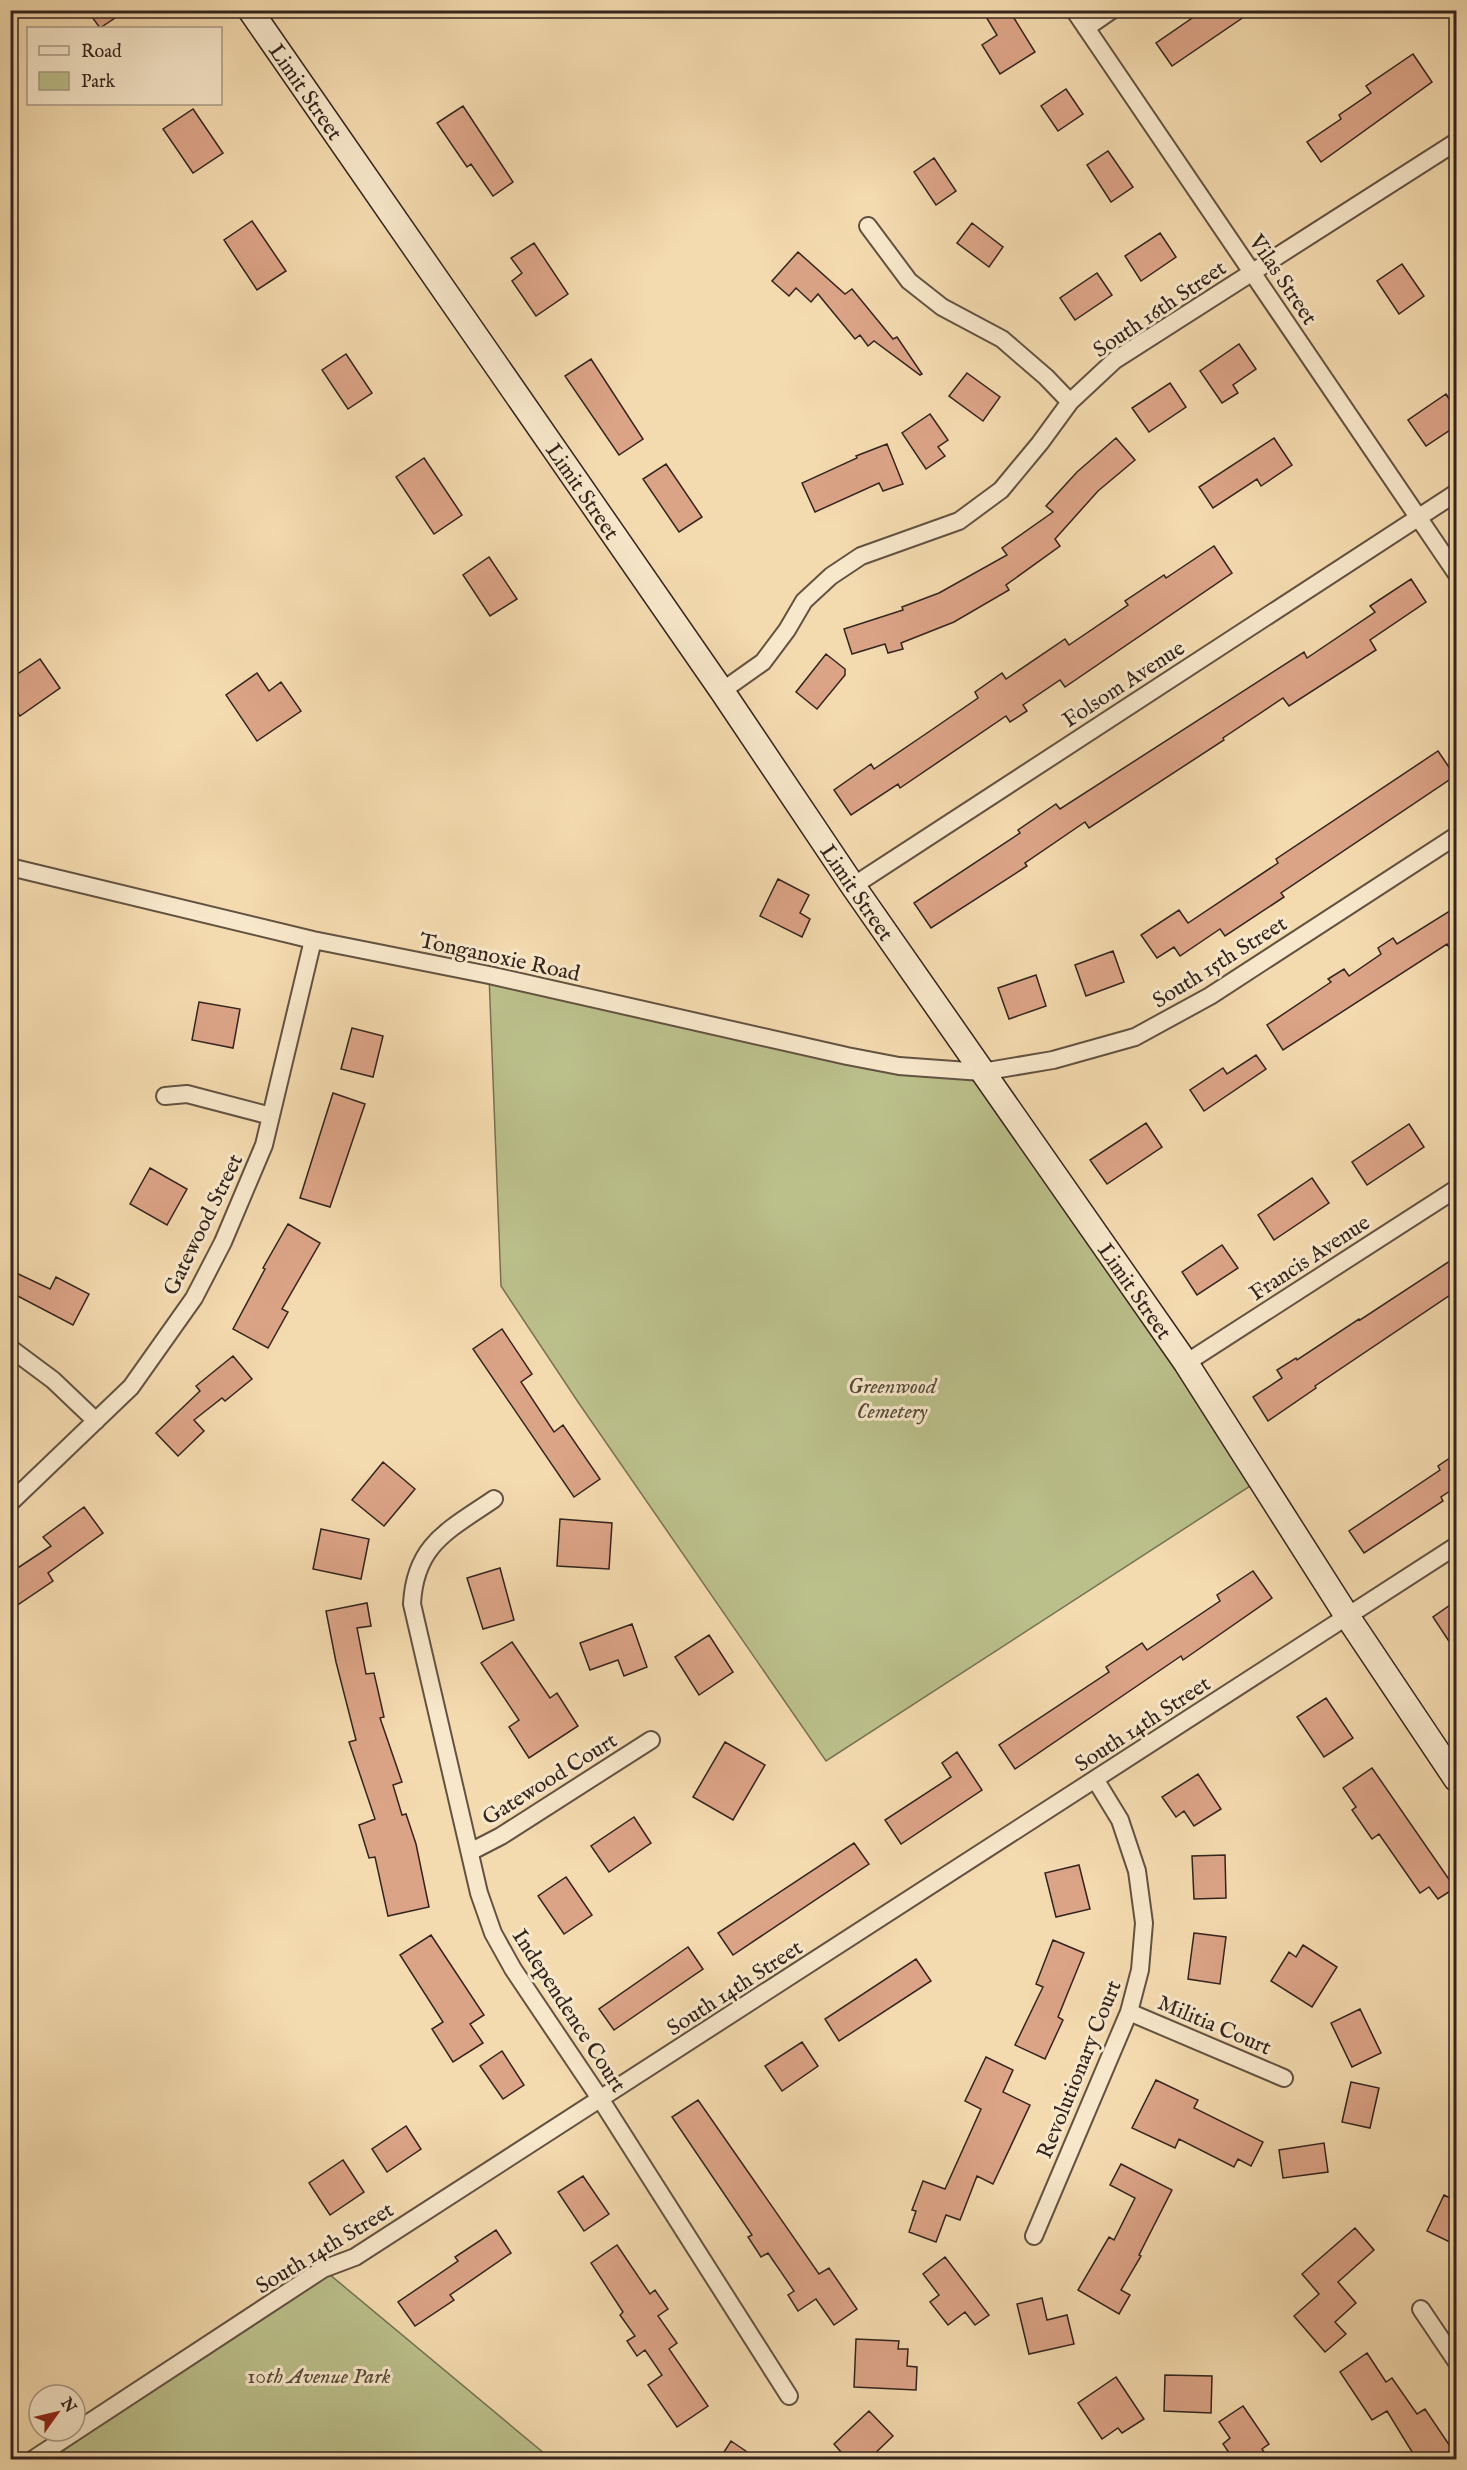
<svg xmlns="http://www.w3.org/2000/svg" width="1467" height="2470" font-family="'IM FELL English',serif">
	<style>
		.green { fill: #bbc08b; stroke: #777254; stroke-width: 1.5 }
		.building { fill: #dca487; stroke: #33241e; stroke-width: 1.5 }
		.lines { fill: none; stroke-linecap: round; stroke-linejoin: round }
		.street-casing { stroke: #635242; stroke-width: 20 }
		.secondary-casing { stroke: #33241e; stroke-width: 27 }
		.street { stroke: #f8e8cb; stroke-width: 16 }
		.secondary { stroke: #f8e8cb; stroke-width: 24 }
		.labels { text-anchor: middle; stroke-width: 6; stroke-linejoin: round; paint-order: stroke }
		.street-label { font-size: 22px; fill: #33241e; stroke: #f8e8cb }
		.park-label { font-size: 22px; font-style: italic; fill: #554b39; stroke: #f8e8cb }
	</style>
	<rect width="100%" height="100%" fill="#f4dbaf"/>
	<filter id="stains"><feTurbulence type="fractalNoise" baseFrequency=".00333" numOctaves="4"/><feColorMatrix values="0 0 0 0 .2 0 0 0 0 .09 0 0 0 0 .02 0 0 0 .5 -.17"/></filter>
	<radialGradient id="worn" r=".72"><stop offset=".6" stop-color="#630" stop-opacity="0"/><stop offset="1" stop-color="#630" stop-opacity=".3"/></radialGradient>
	<path class="green" d="M489,975L847,1056L982,1072L1261,1479L826,1761L578,1402L501,1286Z
		M323,2269L551,2459L50,2460Z"/>
	<path class="building" d="M87,10H127L100,28Z
		M982,10H1009L1035,52L1000,74L982,45L997,35Z
		M1204,10H1254L1172,66L1156,43Z
		M1413,54L1432,82L1321,162L1307,142L1341,119L1339,115L1371,93L1366,86Z
		M1066,89L1083,114L1058,131L1041,106Z
		M463,106L513,182L493,196L471,164L467,167L437,123Z
		M193,109L223,153L193,173L163,129Z
		M1108,151L1133,187L1111,202L1087,165Z
		M934,158L956,191L936,205L914,172Z
		M252,221L286,271L257,290L224,240Z
		M972,223L1003,247L989,267L957,243Z
		M1160,233L1176,257L1141,281L1125,256Z
		M534,243L568,294L536,316L512,281L522,273L511,258Z
		M798,252L845,294L852,289L893,339L897,337L922,374L920,375L874,341L868,346L860,335L855,339L818,294L811,302L796,288L789,296L772,281Z
		M1402,264L1424,296L1399,314L1377,281Z
		M1097,273L1112,295L1075,320L1060,298Z
		M1239,344L1256,369L1233,385L1238,393L1222,403L1200,371Z
		M346,354L372,393L348,409L322,370Z
		M591,359L643,439L619,455L565,376Z
		M967,373L1000,397L983,421L949,396Z
		M1170,383L1186,407L1149,432L1132,408Z
		M1446,394L1456,410V426L1426,446L1408,420Z
		M930,414L948,440L938,447L945,456L926,469L902,433Z
		M1116,438L1135,460L1098,491L1055,539L1060,546L1006,585L1009,590L954,622L901,643L903,649L888,653L885,644L852,654L844,629L903,610L902,607L939,593L1007,555L1002,548L1053,512L1046,506L1077,472Z
		M1274,438L1292,465L1261,486L1257,479L1213,508L1199,487Z
		M887,444L903,484L883,491L879,483L815,512L802,483L857,458L856,456Z
		M424,458L462,515L434,534L396,477Z
		M666,464L702,517L679,532L643,479Z
		M1214,546L1232,573L1065,687L1060,680L1023,705L1027,711L1010,722L1006,716L900,788L898,784L851,815L834,790L871,764L874,769L930,731L978,698L975,692L1002,673L1006,679L1065,639L1069,645L1128,605L1125,601L1164,575L1166,578Z
		M489,557L517,599L490,616L463,575Z
		M1411,579L1426,602L1370,640L1376,650L1289,706L1283,698L1223,738L1224,740L1089,828L1085,822L1025,863L1027,866L931,928L914,903L1020,833L1018,830L1056,804L1060,809L1304,652L1307,658L1375,612L1370,606Z
		M826,654L845,669V675L817,709L796,692Z
		M40,659L60,688L20,716L10,702V679Z
		M257,673L269,691L281,682L301,711L257,741L226,695Z
		M1438,751L1455,776L1281,893L1284,897L1225,936L1220,929L1180,956L1174,947L1157,958L1141,935L1179,910L1188,923L1278,863L1276,859Z
		M778,879L809,895L800,913L810,919L802,937L760,916Z
		M1456,907V959L1447,944L1283,1050L1267,1025L1331,982L1328,979L1344,969L1349,976L1381,954L1378,948L1393,938L1397,944Z
		M1113,951L1124,982L1086,996L1075,965Z
		M1036,975L1046,1006L1009,1019L998,988Z
		M199,1002L240,1009L233,1048L192,1040Z
		M352,1028L383,1036L373,1077L341,1069Z
		M1256,1055L1266,1069L1204,1111L1190,1090L1223,1068L1227,1074Z
		M333,1093L365,1104L330,1207L300,1198Z
		M1146,1123L1162,1147L1107,1184L1090,1160Z
		M1409,1124L1424,1147L1367,1185L1352,1162Z
		M150,1168L187,1189L167,1225L130,1204Z
		M1312,1178L1329,1203L1274,1240L1258,1215Z
		M288,1224L320,1243L282,1309L288,1312L268,1348L233,1329L265,1269L263,1268Z
		M1222,1245L1238,1268L1197,1295L1182,1272Z
		M1456,1257V1291L1315,1386L1316,1388L1268,1421L1253,1397L1282,1378L1277,1370L1296,1358L1297,1360L1359,1319L1360,1320Z
		M10,1270L50,1289L56,1277L89,1294L73,1325L10,1292Z
		M502,1329L532,1374L521,1382L554,1432L563,1425L600,1479L574,1497L473,1349Z
		M233,1356L252,1379L225,1401L222,1398L194,1420L204,1431L178,1456L156,1433L200,1391L196,1386Z
		M1456,1454V1494L1453,1489L1441,1497L1443,1501L1364,1553L1349,1531L1440,1470L1438,1466Z
		M383,1462L415,1489L384,1526L352,1500Z
		M84,1507L103,1533L48,1573L53,1581L10,1610V1573L51,1546L43,1537Z
		M560,1519L612,1523L609,1569L557,1566Z
		M321,1529L369,1539L361,1579L313,1569Z
		M500,1568L514,1620L483,1629L467,1578Z
		M1253,1571L1272,1598L1183,1660L1181,1656L1015,1769L999,1745L1109,1672L1106,1667L1142,1643L1147,1650L1220,1601L1217,1595Z
		M1456,1601V1652L1433,1617Z
		M367,1603L371,1626L357,1628L366,1674L374,1673L384,1717L380,1718L402,1782L393,1785L402,1815L406,1814L416,1844L429,1907L388,1916L375,1857L369,1858L359,1825L375,1819L349,1742L356,1740L336,1662L326,1611Z
		M632,1624L647,1667L624,1676L618,1660L590,1670L580,1643Z
		M709,1635L733,1672L699,1695L675,1657Z
		M512,1642L550,1698L557,1693L578,1726L529,1758L509,1727L519,1720L481,1663Z
		M1326,1698L1353,1738L1324,1757L1297,1717Z
		M725,1742L765,1765L733,1820L693,1797Z
		M957,1752L982,1790L901,1844L885,1820L951,1777L942,1763Z
		M1372,1768L1455,1888L1438,1899L1429,1887L1420,1893L1379,1834L1372,1839L1352,1810L1356,1807L1343,1788Z
		M1198,1774L1221,1809L1194,1826L1184,1811L1176,1817L1162,1797Z
		M634,1817L651,1843L609,1872L591,1846Z
		M854,1843L869,1864L733,1955L718,1933Z
		M1225,1855L1226,1898L1194,1899L1192,1856Z
		M1079,1865L1090,1909L1056,1917L1045,1873Z
		M566,1877L592,1915L564,1934L538,1896Z
		M1194,1933L1226,1937L1220,1984L1188,1979Z
		M431,1935L484,2015L470,2024L483,2043L453,2062L432,2029L443,2022L400,1955Z
		M1053,1940L1084,1953L1058,2017L1063,2020L1045,2059L1015,2045L1043,1987L1036,1984Z
		M1303,1945L1337,1967L1312,2007L1271,1981L1289,1952L1296,1957Z
		M688,1947L703,1969L614,2030L599,2009Z
		M916,1959L931,1981L839,2041L825,2019Z
		M1360,2009L1381,2053L1352,2067L1331,2023Z
		M802,2042L818,2066L782,2091L765,2066Z
		M502,2051L524,2085L503,2099L480,2066Z
		M986,2057L1013,2070L1003,2092L1030,2105L993,2184L977,2176L960,2220L946,2215L936,2242L909,2232L916,2211L912,2210L923,2181L945,2189L981,2109L965,2101Z
		M1156,2080L1198,2100L1194,2108L1263,2142L1251,2166L1238,2159L1234,2167L1179,2139L1175,2148L1132,2128Z
		M1351,2082L1379,2088L1370,2128L1342,2122Z
		M698,2100L819,2274L829,2268L857,2309L834,2325L816,2299L798,2311L788,2295L794,2291L768,2253L761,2257L748,2237L752,2235L672,2117Z
		M406,2126L421,2149L387,2172L372,2149Z
		M1324,2143L1328,2172L1283,2178L1279,2150Z
		M343,2160L364,2192L330,2215L309,2183Z
		M1121,2164L1172,2190L1139,2255L1141,2256L1121,2290L1130,2295L1119,2314L1078,2290L1109,2237L1114,2240L1135,2198L1110,2185Z
		M583,2176L609,2214L584,2231L558,2192Z
		M1444,2195L1456,2201V2245L1427,2231Z
		M1355,2228L1374,2250L1338,2282L1356,2303L1335,2322L1346,2334L1325,2352L1294,2316L1319,2294L1302,2274Z
		M496,2230L511,2253L450,2295L454,2300L415,2326L398,2302L458,2261L455,2257Z
		M617,2245L650,2294L655,2290L668,2309L658,2316L677,2343L669,2349L708,2406L677,2427L648,2385L662,2375L645,2350L637,2356L627,2341L635,2336L620,2315L623,2312L591,2263Z
		M945,2257L989,2315L975,2325L965,2312L948,2325L930,2302L939,2295L923,2274Z
		M1042,2298L1047,2320L1067,2315L1074,2344L1029,2354L1017,2304Z
		M856,2339L899,2341L898,2349H908L907,2366L917,2367L916,2390L854,2387Z
		M1367,2353L1386,2382L1392,2378L1417,2414L1425,2409L1456,2455V2460H1417L1387,2411L1372,2420L1340,2372Z
		M1165,2375L1212,2376L1211,2413L1164,2411Z
		M1116,2377L1144,2419L1122,2433L1118,2428L1102,2439L1078,2403Z
		M1243,2406L1269,2444L1262,2449L1269,2460H1234L1223,2444L1230,2438L1219,2422Z
		M869,2411L893,2436L868,2460H848L834,2444Z
		M731,2441L759,2460H719Z"/>
	<g class="lines">
		<defs>
			<path id="street" d="M1074,10L1456,573
				M1086,28L1112,10
				M868,226L909,281L942,307L1002,339L1046,377L1070,402
				M722,691L763,662L787,630L804,601L831,576L861,556L959,521L1001,490L1040,443L1070,402L1115,360L1456,142
				M10,867L313,940L489,975L847,1056L899,1066L982,1072L1053,1060L1135,1037L1210,996L1456,836
				M853,886L1456,493
				M165,1096L187,1094L271,1116
				M10,1348L53,1380L96,1421
				M1186,1363L1456,1189
				M494,1499C449,1530 415,1544 412,1604L479,1893L493,1933L513,1969L601,2100L789,2396
				M10,1503L131,1387L194,1298L223,1242L264,1145L313,940
				M470,1852L501,1836L651,1740
				M1129,2012L1284,2078
				M1034,2236L1129,2012L1140,1970L1144,1923L1137,1871L1120,1820L1095,1779
				M1421,2309L1456,2361
				M32,2460L323,2269L355,2257L1456,1546"/>
			<g id="secondary">
				<path id="s1" d="M250,10L722,691L853,886L1186,1363L1347,1616L1456,1779"/>
			</g>
		</defs>
		<use href="#street" class="street-casing"/>
		<use href="#secondary" class="secondary-casing"/>
		<use href="#street" class="street"/>
		<use href="#secondary" class="secondary"/>
	</g>
	<g class="labels">
		<g class="street-label">
			<text dy="8" stroke="none"><textPath href="#s1" startOffset="99">Limit Street</textPath></text>
			<text transform="translate(1284 279) rotate(56)" y="8">Vilas Street</text>
			<text transform="translate(1159 308) rotate(-34)" y="8">South 16th Street</text>
			<text dy="8" stroke="none"><textPath href="#s1" startOffset="585">Limit Street</textPath></text>
			<text transform="translate(1123 683) rotate(-33)" y="8">Folsom Avenue</text>
			<text dy="8" stroke="none"><textPath href="#s1" startOffset="1071">Limit Street</textPath></text>
			<text transform="translate(500 956) rotate(12)" y="8">Tonganoxie Road</text>
			<text transform="translate(1219 961) rotate(-32)" y="8">South 15th Street</text>
			<text transform="translate(202 1224) rotate(-64)" y="8">Gatewood Street</text>
			<text transform="translate(1309 1257) rotate(-33)" y="8">Francis Avenue</text>
			<text dy="8" stroke="none"><textPath href="#s1" startOffset="1557">Limit Street</textPath></text>
			<text transform="translate(1142 1723) rotate(-33)" y="8">South 14th Street</text>
			<text transform="translate(549 1778) rotate(-32)" y="8">Gatewood Court</text>
			<text transform="translate(734 1987) rotate(-33)" y="8">South 14th Street</text>
			<text transform="translate(570 2010) rotate(57)" y="8">Independence Court</text>
			<text transform="translate(1215 2024) rotate(23)" y="8">Militia Court</text>
			<text transform="translate(1078 2069) rotate(-68)" y="8">Revolutionary Court</text>
			<text transform="translate(324 2247) rotate(-31)" y="8">South 14th Street</text>
		</g>
		<g class="park-label">
			<text x="892" y="1393">Greenwood<tspan x="892" dy="25">Cemetery</tspan></text>
			<text x="319" y="2383">10th Avenue Park</text>
		</g>
	</g>
	<rect width="1467" height="2470" fill="none" stroke="#f4dbaf" stroke-width="36"/>
	<rect x="12" y="12" width="1443" height="2446" fill="none" stroke="#33241e" stroke-width="3"/>
	<rect x="18" y="18" width="1431" height="2434" fill="none" stroke="#33241e" stroke-width="1.5"/>
	<rect x="27" y="27" width="195" height="78" fill="#f8e8cb" stroke="#a99a86" stroke-width="1.5"/>
	<rect x="39" y="46" width="30" height="9" fill="#f8e8cb" stroke="#a99a86" stroke-width="1.5"/>
	<text x="81" y="57" font-size="18" fill="#33241e">Road</text>
	<rect x="39" y="72" width="30" height="18" fill="#bbc08b" stroke="#a99a86" stroke-width="1.5"/>
	<text x="81" y="87" font-size="18" fill="#33241e">Park</text>
	<g transform="translate(57 2413) rotate(56)"><circle r="28" fill="#f8e8cb" stroke="#a99a86" stroke-width="1.5"/>
	<path d="M0-4.5L10 22L0 15L-10 22Z" fill="#8f2418"/>
	<text y="-9" font-size="16" font-weight="bold" text-anchor="middle" fill="#33241e">N</text>
	</g>
	<rect width="100%" height="100%" filter="url(#stains)"/>
	<rect width="100%" height="100%" fill="url(#worn)"/>
</svg>
